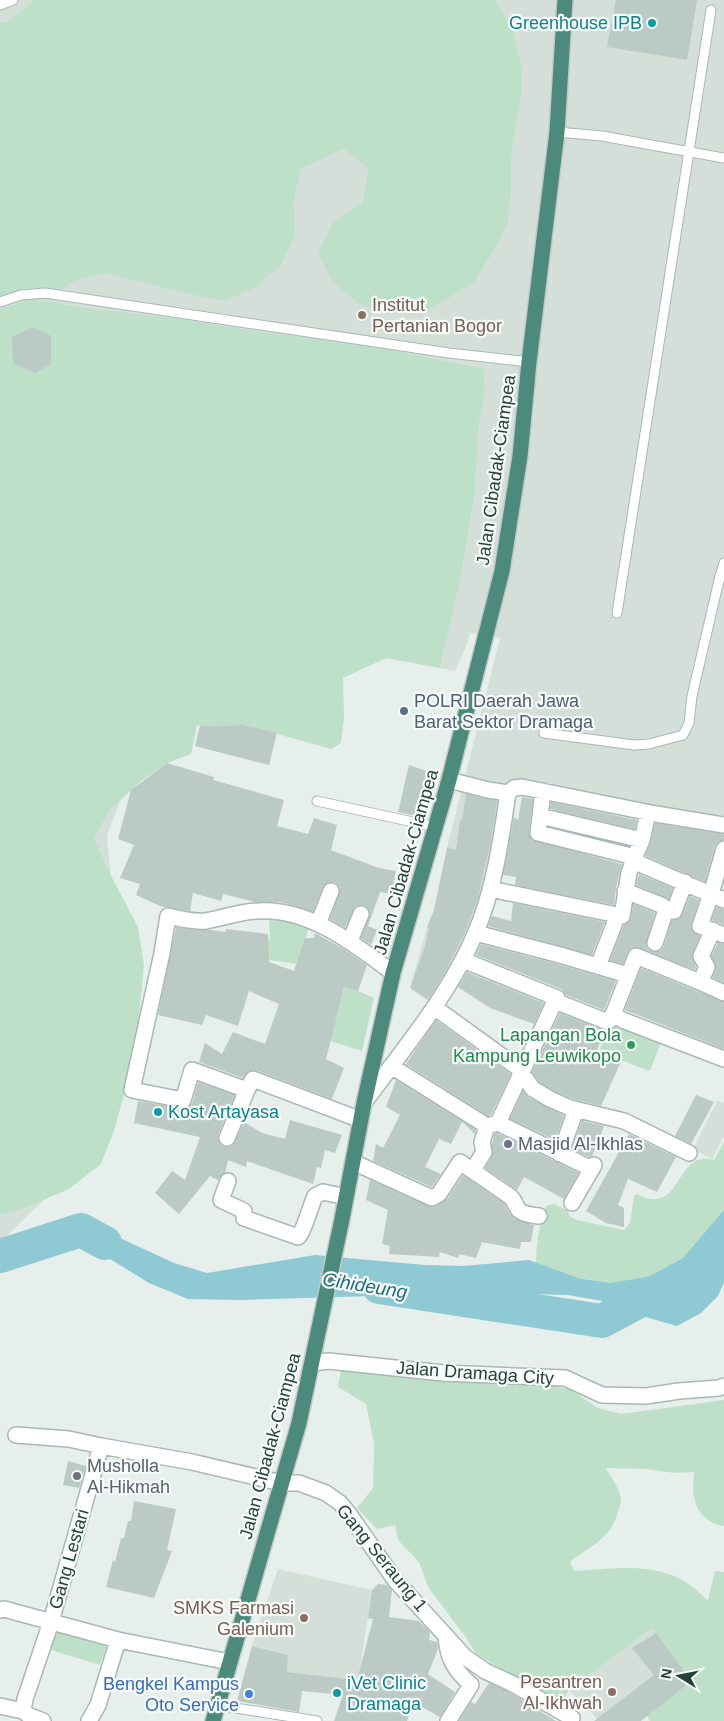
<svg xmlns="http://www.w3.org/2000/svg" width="724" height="1721" font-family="Helvetica,sans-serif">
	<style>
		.built { fill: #d4dfda }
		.green { fill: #bfe0c8 }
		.water { fill: #8ec9d4 }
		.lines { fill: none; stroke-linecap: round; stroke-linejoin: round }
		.river { stroke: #8ec9d4; stroke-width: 34 }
		.building { fill: #bbcac4 }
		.service-casing { stroke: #a8b8b2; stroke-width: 11 }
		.minor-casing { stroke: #a8b8b2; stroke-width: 18 }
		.trunk-casing { stroke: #c2cac8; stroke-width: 18 }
		.service { stroke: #fff; stroke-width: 9 }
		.minor { stroke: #fff; stroke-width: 15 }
		.trunk { stroke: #4c8a7c; stroke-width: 15 }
		.culture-dot { fill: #0f9aa8; stroke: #f7fbf9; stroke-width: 2 }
		.education-dot { fill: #8d6e63; stroke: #f7fbf9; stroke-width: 2 }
		.service-dot { fill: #5c6f8a; stroke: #f7fbf9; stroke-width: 2 }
		.leisure-dot { fill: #2e9e5b; stroke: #f7fbf9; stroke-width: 2 }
		.worship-dot { fill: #6b7280; stroke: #f7fbf9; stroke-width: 2 }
		.shop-dot { fill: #3f7fe0; stroke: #f7fbf9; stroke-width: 2 }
		.labels { text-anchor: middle; stroke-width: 4.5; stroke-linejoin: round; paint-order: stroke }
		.culture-label { font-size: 18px; fill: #0d838f; stroke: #f7fbf9; text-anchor: start }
		.education-label { font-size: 18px; fill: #785e54; stroke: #f7fbf9; text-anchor: end }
		.street-label { font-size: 18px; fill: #24423a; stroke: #f7fbf9 }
		.service-label { font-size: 18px; fill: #4e5e75; stroke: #f7fbf9; text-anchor: start }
		.leisure-label { font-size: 18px; fill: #27864d; stroke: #f7fbf9; text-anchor: end }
		.worship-label { font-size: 18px; fill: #5b616d; stroke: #f7fbf9; text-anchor: start }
		.shop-label { font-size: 18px; fill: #366cbe; stroke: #f7fbf9; text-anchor: end }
		.water-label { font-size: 19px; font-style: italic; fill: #1c6f80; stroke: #f7fbf9 }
	</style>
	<rect width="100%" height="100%" fill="#e6efeb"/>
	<path class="built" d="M0,0H724V825L499,784L501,805L499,829L474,928L429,1001L410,988L427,927L434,910L447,848L500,638L470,633L466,647L455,671L440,668L448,630L196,705L135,762L107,835L128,1073L66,1178L0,1243Z
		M717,1101L724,1103V1136L712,1159L693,1149Z
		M278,1569L372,1590L360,1670L357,1680L287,1672L288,1655L252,1646Z
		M652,1628L692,1681L599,1721L569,1690Z"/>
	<path class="green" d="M35,0H495L512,29L522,66L521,96L511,157V191L507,225L491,255L474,282L447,299L419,314H386L358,303L332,281L318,252L333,223L363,202L369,169L344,149L300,169L294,201L295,235L281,265L256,287L225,301L194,295L105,273L74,281L59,291L32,299L85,308L179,319L262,332L362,344L483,369L485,394L479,421L474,498L460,579L440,668L386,658L343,678L344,717L341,743L331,749L245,725L197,726L191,754L167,763L141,781L109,811L94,838L107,868L138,927L144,965L136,1046L125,1091L114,1131L101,1164L69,1189L20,1210L0,1214V309L29,299L0,296V23L7,22Z
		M269,915L310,925L297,964L251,957L252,937L270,939Z
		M344,987L358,991L374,998L362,1051L330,1041Z
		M612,1018L663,1037L650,1071L599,1052Z
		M724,1142V1232L702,1264L607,1290L536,1266C536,1245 539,1225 546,1206L554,1204L567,1210L570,1217L577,1220L624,1230L630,1223L634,1196L637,1194C642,1196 647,1199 652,1199C678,1202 679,1162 702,1159C706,1158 711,1159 714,1160Z
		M341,1370L410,1377L555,1386L571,1390L598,1408L621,1414L724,1400V1526C695,1521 691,1497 694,1472L675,1473L646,1469L606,1468C611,1478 620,1488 621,1500C621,1503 619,1508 618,1512C611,1539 590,1546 570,1562L572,1567L575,1571C608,1569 646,1563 676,1577C688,1582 698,1592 708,1600L715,1571L724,1572V1721H650L647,1716L692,1681L652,1628L569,1690L560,1704L476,1654L467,1639L428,1587L419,1562L398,1540L395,1525L377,1529L357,1508L373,1488L374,1444L366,1404L338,1387Z
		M57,1627L108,1641L100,1665L48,1649Z"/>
	<path class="water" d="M724,1210V1282L718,1296L701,1313L677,1326L635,1314L614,1303L568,1295L532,1294L469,1285L455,1291L405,1295L241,1300L188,1299L149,1283L97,1251L66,1243L63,1225L82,1223L107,1232L174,1263L207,1273L315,1255L424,1265L463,1266L529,1260L581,1279L610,1283L647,1277L678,1264Z"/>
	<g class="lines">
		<path class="river" d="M0,1256L81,1230L105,1243
			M379,1287L602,1321L712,1262L724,1240"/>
	</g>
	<path class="building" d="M616,0H697L687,60L607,47Z
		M33,327L51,336V364L35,373L13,363L12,337Z
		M244,725L277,733L269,765L195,746L200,726Z
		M167,763L214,777L213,780L284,800L277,826L308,834L314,818L337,825L331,850L379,868L396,871L391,894L380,892L368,926L377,930L371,945L361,938L370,913L365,906L359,905L355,907L345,928L330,919L340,890L338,885L334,882H329L323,887L313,912L280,902H255L223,894L221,901L193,893L190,911L160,906L136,895L140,884L120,878L134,845L118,839L131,790Z
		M409,765L434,774L422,817L398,812Z
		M466,794L497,801L490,845L478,898L466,930L444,974L428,1000L410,988L425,946L429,928L427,927L434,910L447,848L456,850L460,820H462Z
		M522,797L533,799L529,832L532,840L622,864L616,888L614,905L515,885L516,877L503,875L514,817L518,820Z
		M551,802L637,820L635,829L550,809Z
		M655,823L724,834V840L718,842L715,846L705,882L645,856L651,842Z
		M639,874L673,888L669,899L636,885Z
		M690,896L699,900L691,927L693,932L700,936L692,956L696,967L695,970L635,947L631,948L628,952L623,964L610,960L624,925L629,922L631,918L633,904L655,913L646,944L648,950L656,952L661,950L664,946L672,920L679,919L682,915Z
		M513,903L605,922L592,955L488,926L492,916L511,921Z
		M716,907L724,909V925L712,920Z
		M176,927L196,930H211L225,932L226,929L268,934L269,962L294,971L305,938H314L315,933L342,948L367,965L358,991L344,987L326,1059L344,1068L332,1099L256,1070L248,1071L243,1078L199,1062L205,1043L222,1054L233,1032L265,1044L279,1004L249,991L238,1026L206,1015L202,1025L158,1015Z
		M718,943L724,944V983L712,977L716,966L711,956Z
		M481,944L557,964L616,981L604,1010L566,995L561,989L476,955Z
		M641,968L724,1002V1049L625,1010Z
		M467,972L544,1003L534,1024L490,1008L458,987Z
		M560,1013L604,1030L596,1054L620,1064L601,1106L573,1099L554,1091L539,1082L532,1072Z
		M436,1020L511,1074L491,1115L488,1116L406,1064Z
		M396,1080L476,1130L475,1134L462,1122L451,1144L439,1139L425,1167L441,1174L432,1187L373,1161L376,1144L383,1148L400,1115L386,1107Z
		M198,1082L235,1095L218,1135V1140L223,1146L229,1147L233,1145L244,1122L262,1133L285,1139L290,1120L342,1135L335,1153L325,1150L321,1168L317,1167L313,1184L247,1161L246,1167L228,1160L225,1173L218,1180L210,1176L179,1214L155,1193L172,1171L185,1180L200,1137L134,1123L138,1101L186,1109L192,1103Z
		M523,1091L528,1097L564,1116L555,1140L510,1119Z
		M696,1095L714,1102L691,1144L675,1136Z
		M582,1121L604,1126L592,1156L589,1157L572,1149Z
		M497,1133L579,1173L564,1199L524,1177L517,1190L485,1168L492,1156V1143L494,1134Z
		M629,1134L676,1157L657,1192L628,1179L618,1205L624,1208V1227L606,1223L586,1211Z
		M463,1175L505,1204L510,1214L516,1219L534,1225L531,1242H521L520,1249L482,1242L476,1258L459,1254L458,1258L440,1252L439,1257L389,1254L390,1246L382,1244L388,1210L366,1200L370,1180L432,1207L447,1199Z
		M68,1461L86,1466L79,1488L63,1485Z
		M134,1501L176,1509L167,1550L172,1551L154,1598L106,1587L113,1560L115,1562L121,1538H124L128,1521H131Z
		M378,1584L387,1585L392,1590L389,1617L419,1621L430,1632L429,1640L437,1642L438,1649L428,1674L455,1692L440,1717L413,1702L407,1721H334L343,1695L302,1691L299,1712L237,1701L252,1646L288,1655L287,1672L357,1680L373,1619L368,1618L372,1590Z
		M656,1633L692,1681L641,1721H594L654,1675L632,1648Z
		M489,1683L509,1692L556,1721H459L471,1702L475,1704Z"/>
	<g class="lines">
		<defs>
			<path id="service" d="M0,5L13,0
				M557,132L602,136L724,158
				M0,302L21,295L45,293L449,353L529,362
				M724,563L720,576L724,577
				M617,613L711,10
				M544,733L634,745L649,744L683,735L689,723L692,696L720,576
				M317,801L436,827
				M217,1705L317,1721"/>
			<path id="minor" d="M543,791L540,816L642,840
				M508,793L514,788L522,787L656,814L724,825
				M648,813L642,840L633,861L724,900
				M540,816L538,833L635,857
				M724,849L711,894L700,926L724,935
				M490,889L622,916L629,873L633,861
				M625,891L661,905L664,907L666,911
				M318,924L331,891
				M476,933L560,955L628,975
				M350,941L361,914
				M655,943L665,913L666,911H674L685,882
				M463,960L557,998
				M598,966L614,925L616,915
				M700,982L707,967L701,956L713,930
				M724,993L700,982L636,956L614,1012L615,1016L625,1021L724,1059
				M434,1007L517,1067L533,1089L550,1099L570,1108L624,1121L689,1153
				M391,1066L487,1126L498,1123L592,1169
				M364,1103C403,1049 449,996 475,934C494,891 501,840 508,793L488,790L449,780
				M361,1120L253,1079L247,1090L192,1070L183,1100L132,1090L162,953L168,916C180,919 194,922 206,921C224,918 241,911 259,911C309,908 356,945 393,973
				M498,1123L555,1001L608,1022L614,1012
				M227,1138L247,1090
				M560,1154L576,1110
				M353,1162L432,1198L439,1194L460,1162L511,1197C515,1201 514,1203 517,1207C519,1214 532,1215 539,1216
				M473,1170L484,1152L482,1142L487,1126
				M228,1181L221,1200L244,1211V1218L298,1237C303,1233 311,1205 315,1196L323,1192L346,1197
				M572,1203L594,1165
				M312,1363L328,1361L443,1373L565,1378L602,1395L646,1396L679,1391L719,1388L724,1386
				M16,1435L69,1439L101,1446
				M0,1610L4,1609L118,1640
				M446,1637C448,1660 455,1670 471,1685L448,1721
				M0,1706L23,1711
				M43,1721L28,1715L23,1711L25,1699L51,1622L101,1446L192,1462L281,1483H299L326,1493L340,1503L349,1514L395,1580L465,1657L485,1671L513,1684L572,1718L570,1721
				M89,1721L98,1705L118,1640L229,1662"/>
			<path id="trunk" d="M213,1721L299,1423L342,1219L364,1103L393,973L449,780L502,571L520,456L529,362L557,132L565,0"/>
		</defs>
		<use href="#service" class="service-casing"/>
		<use href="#minor" class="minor-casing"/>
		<use href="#trunk" class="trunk-casing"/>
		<use href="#service" class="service"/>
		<use href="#minor" class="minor"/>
		<use href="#trunk" class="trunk"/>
	</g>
	<g class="culture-dot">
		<circle cx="652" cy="23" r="5"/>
		<circle cx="158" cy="1112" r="5"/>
		<circle cx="337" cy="1693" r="5"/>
	</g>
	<g class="education-dot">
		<circle cx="362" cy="315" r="5"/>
		<circle cx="304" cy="1618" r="5"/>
		<circle cx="612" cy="1692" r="5"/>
	</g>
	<circle class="service-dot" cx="404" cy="711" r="5"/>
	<circle class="leisure-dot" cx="631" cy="1045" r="5"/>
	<g class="worship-dot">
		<circle cx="508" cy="1144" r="5"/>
		<circle cx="77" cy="1476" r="5"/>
	</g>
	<circle class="shop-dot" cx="249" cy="1694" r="5"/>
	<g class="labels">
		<g class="culture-label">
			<text x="642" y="29" text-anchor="end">Greenhouse IPB</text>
			<text x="168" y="1118">Kost Artayasa</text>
			<text x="347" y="1689">iVet Clinic<tspan x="347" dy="21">Dramaga</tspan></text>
		</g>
		<g class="education-label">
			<text x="372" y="311" text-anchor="start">Institut<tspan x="372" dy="21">Pertanian Bogor</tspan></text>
			<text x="294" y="1614">SMKS Farmasi<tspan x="294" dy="21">Galenium</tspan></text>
			<text x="602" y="1688">Pesantren<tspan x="602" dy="21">Al-Ikhwah</tspan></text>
		</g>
		<g class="street-label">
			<text transform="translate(496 470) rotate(-82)" y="6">Jalan Cibadak-Ciampea</text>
			<text transform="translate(406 862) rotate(-74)" y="6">Jalan Cibadak-Ciampea</text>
			<text transform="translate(475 1373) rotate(4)" y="6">Jalan Dramaga City</text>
			<text transform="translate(270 1446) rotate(-75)" y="6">Jalan Cibadak-Ciampea</text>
			<text transform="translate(382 1558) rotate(51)" y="6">Gang Seraung 1</text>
			<text transform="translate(69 1559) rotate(-74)" y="6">Gang Lestari</text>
		</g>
		<g class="service-label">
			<text x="414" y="707">POLRI Daerah Jawa<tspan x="414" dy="21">Barat Sektor Dramaga</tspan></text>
		</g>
		<g class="leisure-label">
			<text x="621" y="1041">Lapangan Bola<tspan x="621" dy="21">Kampung Leuwikopo</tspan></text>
		</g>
		<g class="worship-label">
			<text x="518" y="1150">Masjid Al-Ikhlas</text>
			<text x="87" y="1472">Musholla<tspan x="87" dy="21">Al-Hikmah</tspan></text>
		</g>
		<g class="shop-label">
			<text x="239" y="1690">Bengkel Kampus<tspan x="239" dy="21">Oto Service</tspan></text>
		</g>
		<g class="water-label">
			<text transform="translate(365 1285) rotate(9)" y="7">Cihideung</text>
		</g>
	</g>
	<g transform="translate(679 1676) rotate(280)" stroke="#f7fbf9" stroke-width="4" paint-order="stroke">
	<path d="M0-4L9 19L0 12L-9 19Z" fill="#24423a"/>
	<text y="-8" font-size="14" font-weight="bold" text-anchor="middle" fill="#24423a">N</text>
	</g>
</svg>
